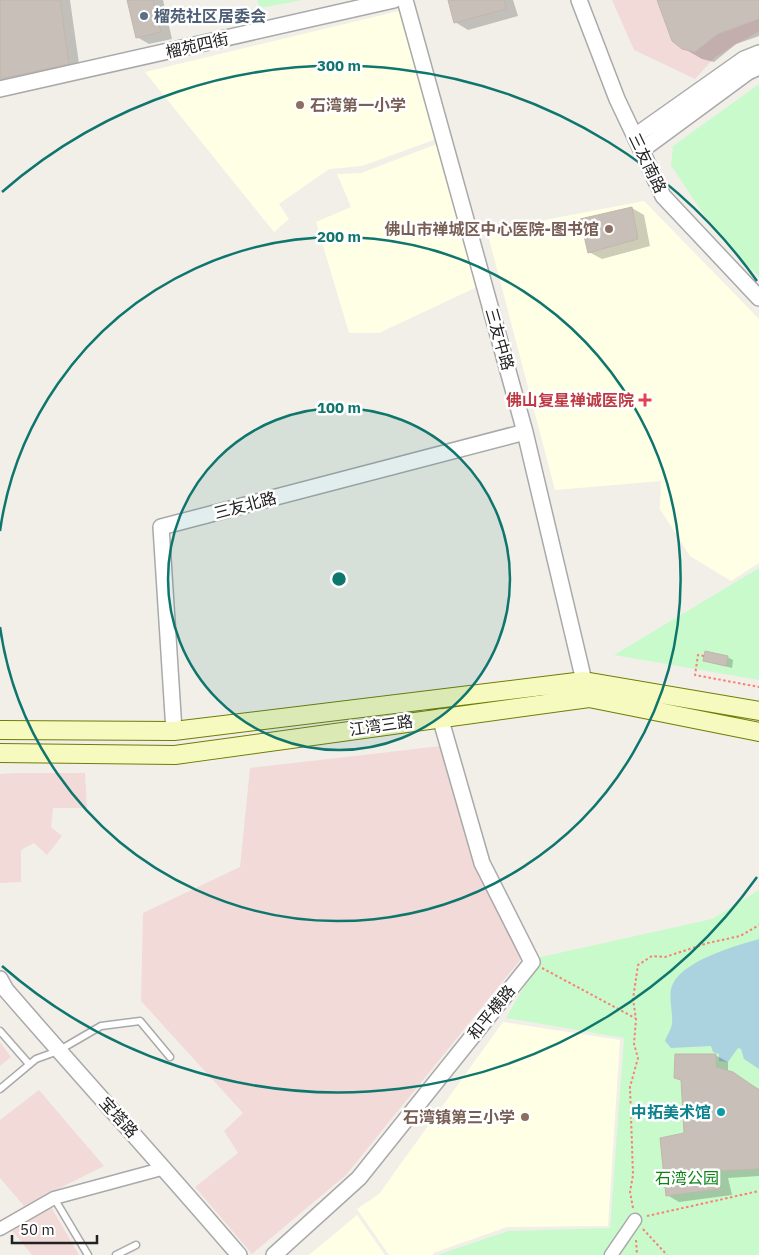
<svg xmlns="http://www.w3.org/2000/svg" width="759" height="1255" font-family="'IBM Plex Sans','Noto Sans SC',sans-serif">
	<style>
		.commercial { fill: #f2dad9 }
		.education { fill: #ffffe5 }
		.park { fill: #c8facc }
		.water { fill: #aad3df }
		.shadow { fill: #0003 }
		.building { fill: #c7bfb8; stroke: #c4b6ab }
		.lines { fill: none; stroke-linecap: round; stroke-linejoin: round }
		.service-casing { stroke: #a9a9a9; stroke-width: 9 }
		.minor-casing { stroke: #a9a9a9; stroke-width: 15 }
		.tertiary-casing { stroke: #a9a9a9; stroke-width: 18 }
		.secondary-casing { stroke: #707d05; stroke-width: 20 }
		.path { stroke: #fa8072; stroke-width: 2; stroke-dasharray: 2.5 2.5; stroke-linecap: butt }
		.service { stroke: #fff; stroke-width: 6 }
		.minor { stroke: #fff; stroke-width: 12 }
		.tertiary { stroke: #fff; stroke-width: 15 }
		.secondary { stroke: #f7fabf; stroke-width: 18 }
		.ring { fill: none; stroke: #0f766e; stroke-width: 2.5 }
		.service-dot { fill: #5c6f8a; stroke: #fff; stroke-width: 2 }
		.education-dot { fill: #8d6e63; stroke: #fff; stroke-width: 2 }
		.health-dot { fill: #e0444e; stroke: #fff; stroke-width: 2 }
		.culture-dot { fill: #0f9aa8; stroke: #fff; stroke-width: 2 }
		.labels { text-anchor: middle; stroke-width: 5; stroke-linejoin: round; paint-order: stroke }
		.service-label { font-size: 16px; font-weight: bold; fill: #4e5e75; stroke: #fff; text-anchor: start }
		.street-label { font-size: 16px; fill: #222; stroke: #fff }
		.education-label { font-size: 16px; font-weight: bold; fill: #785e54; stroke: #fff; text-anchor: end }
		.health-label { font-size: 16px; font-weight: bold; fill: #be3a42; stroke: #fff; text-anchor: end }
		.culture-label { font-size: 16px; font-weight: bold; fill: #0d838f; stroke: #fff; text-anchor: end }
		.park-label { font-size: 16px; fill: #0c8416; stroke: #fff }
		.centre { fill: #0f766e; stroke: #fff; stroke-width: 2.5 }
		.ring-label { font-size: 15px; text-anchor: middle; font-weight: bold; fill: #0f766e; stroke: #fff; stroke-width: 5; stroke-linejoin: round; paint-order: stroke }
	</style>
	<rect width="100%" height="100%" fill="#f2efe9"/>
	<path class="commercial" d="M612,0H759V31L715,57L695,79L634,50Z
		M441,746L470,854L521,959L346,1175L252,1254L195,1187L238,1153L224,1131L243,1113L141,1001L143,913L240,867L250,768Z
		M16,773H85L87,808H53L51,827L62,836L47,855L34,843L21,850V882L0,883V774Z
		M0,1042L11,1057L0,1066Z
		M39,1090L104,1166L24,1206L0,1178V1120Z
		M50,1205L79,1255H32L10,1228Z"/>
	<path class="education" d="M403,10L436,139L362,166L329,169L279,204L289,219L274,232L145,72Z
		M437,144L479,286L379,333H349L316,222L351,207L337,174L361,173Z
		M644,201L759,319V563L731,581L690,556L660,509L661,481L555,490L487,231Z
		M503,1022L620,1040L608,1226L507,1227L433,1253V1255H389L357,1209L379,1194Z
		M357,1215L385,1255H309Z"/>
	<path class="park" d="M257,0H303L260,8Z
		M759,84V277L739,257L702,212L671,165L673,146Z
		M759,568V680L614,655Z
		M759,890V1255H437L508,1231L610,1228L624,1038L506,1018L541,957L712,919Z"/>
	<path class="water" d="M759,939V1069L744,1059L741,1049L738,1048L728,1062L719,1061V1054L713,1052L711,1046L671,1048L665,1041C667,1035 671,1030 672,1024C673,1013 669,1000 671,989C678,961 736,946 759,939Z"/>
	<path class="shadow" d="M0,0H70L80,71L0,88Z
		M128,0H163L172,39L149,44L137,37Z
		M449,0H513L518,16L468,30L455,22Z
		M658,0H759V36L736,44L714,62L702,59L683,48Z
		M632,208L644,215L650,246L602,259L589,252Z
		M727,657L733,660L732,668L705,661Z
		M715,1055L728,1062V1071L759,1089V1176L728,1178L732,1195L679,1202L667,1195L685,1134L683,1082L676,1077Z"/>
	<path class="building" d="M0,0H60L69,64L0,79Z
		M127,0H153L161,32L136,38Z
		M448,0H504L506,9L454,23Z
		M657,0H759V19L718,34L695,52L682,49L672,41Z
		M632,207L638,239L588,253L580,219Z
		M705,651L728,656L726,666L703,661Z
		M675,1054H716V1067L733,1072L759,1090V1169L717,1171L720,1189L666,1196L660,1138L684,1133L681,1080L674,1078Z"/>
	<g class="lines">
		<defs>
			<path id="service" d="M0,1031L29,1064
				M0,1089L36,1059L58,1051L101,1026L140,1021L170,1057
				M54,1198L88,1255
				M116,1255L136,1245"/>
			<path id="minor" d="M0,1229L54,1198L165,1168
				M611,1255L635,1220"/>
			<path id="tertiary" d="M405,0L525,432L584,681
				M579,0L617,99L663,196L759,298
				M0,89L394,0
				M635,136L744,59L759,53
				M642,150L748,72L759,67
				M174,731L161,527L525,432
				M0,979L6,990C83,1079 162,1165 239,1255
				M274,1255L359,1178L532,962L482,863L440,717"/>
			<path id="secondary" d="M0,730L174,731L584,681L759,711
				M0,753L175,755L589,698L759,732"/>
		</defs>
		<use href="#service" class="service-casing"/>
		<use href="#minor" class="minor-casing"/>
		<use href="#tertiary" class="tertiary-casing"/>
		<use href="#secondary" class="secondary-casing"/>
		<path class="path" d="M704,656L698,655L695,675L759,687
			M542,968L635,1018
			M633,1208L630,1192L633,1175L630,1087L638,1058L634,1044L636,1019L633,999L638,965L652,956L665,957L708,943L740,936L759,925
			M647,1216L759,1191
			M643,1229L667,1255
			M636,1240L637,1255"/>
		<use href="#service" class="service"/>
		<use href="#minor" class="minor"/>
		<use href="#tertiary" class="tertiary"/>
		<use href="#secondary" class="secondary"/>
	</g>
	<circle cx="339" cy="579" r="171" fill="#0f766e" fill-opacity=".12"/>
	<g class="ring">
		<circle cx="339" cy="579" r="171"/>
		<path d="M0 531A342 342 0 1 1 0 627"/>
		<path d="M757 877A513 513 0 0 1 2 966M2 192A513 513 0 0 1 757 281"/>
	</g>
	<circle class="service-dot" cx="144" cy="16" r="5"/>
	<g class="education-dot">
		<circle cx="300" cy="105" r="5"/>
		<circle cx="609" cy="229" r="5"/>
		<circle cx="525" cy="1117" r="5"/>
	</g>
	<path class="health-dot" d="M642.5 392.5h5v5h5v5h-5v5h-5v-5h-5v-5h5z"/>
	<circle class="culture-dot" cx="721" cy="1112" r="5"/>
	<g class="labels">
		<g class="service-label">
			<text x="154" y="22">榴苑社区居委会</text>
		</g>
		<g class="street-label">
			<text transform="translate(197 45) rotate(-13)" y="6">榴苑四街</text>
			<text transform="translate(648 163) rotate(64)" y="6">三友南路</text>
			<text transform="translate(500 339) rotate(74)" y="6">三友中路</text>
			<text transform="translate(245 505) rotate(-15)" y="6">三友北路</text>
			<text transform="translate(381 725) rotate(-8)" y="6">江湾三路</text>
			<text transform="translate(491 1012) rotate(-51)" y="6">和平横路</text>
			<text transform="translate(119 1117) rotate(48)" y="6">宝塔路</text>
		</g>
		<g class="education-label">
			<text x="310" y="111" text-anchor="start">石湾第一小学</text>
			<text x="599" y="235">佛山市禅城区中心医院-图书馆</text>
			<text x="515" y="1123">石湾镇第三小学</text>
		</g>
		<g class="health-label">
			<text x="634" y="406">佛山复星禅诚医院</text>
		</g>
		<g class="culture-label">
			<text x="711" y="1118">中拓美术馆</text>
		</g>
		<g class="park-label">
			<text x="687" y="1184">石湾公园</text>
		</g>
	</g>
	<circle cx="339" cy="579" r="8" class="centre"/>
	<g class="ring-label">
		<text x="339" y="71">300 m</text>
		<text x="339" y="242">200 m</text>
		<text x="339" y="413">100 m</text>
	</g>
	<path d="M12 1235v8h85v-8" fill="none" stroke="#222222" stroke-width="2.5"/>
	<text x="20" y="1235" font-size="15" fill="#222222" stroke="#ffffff" stroke-width="4" paint-order="stroke">50 m</text>
</svg>
